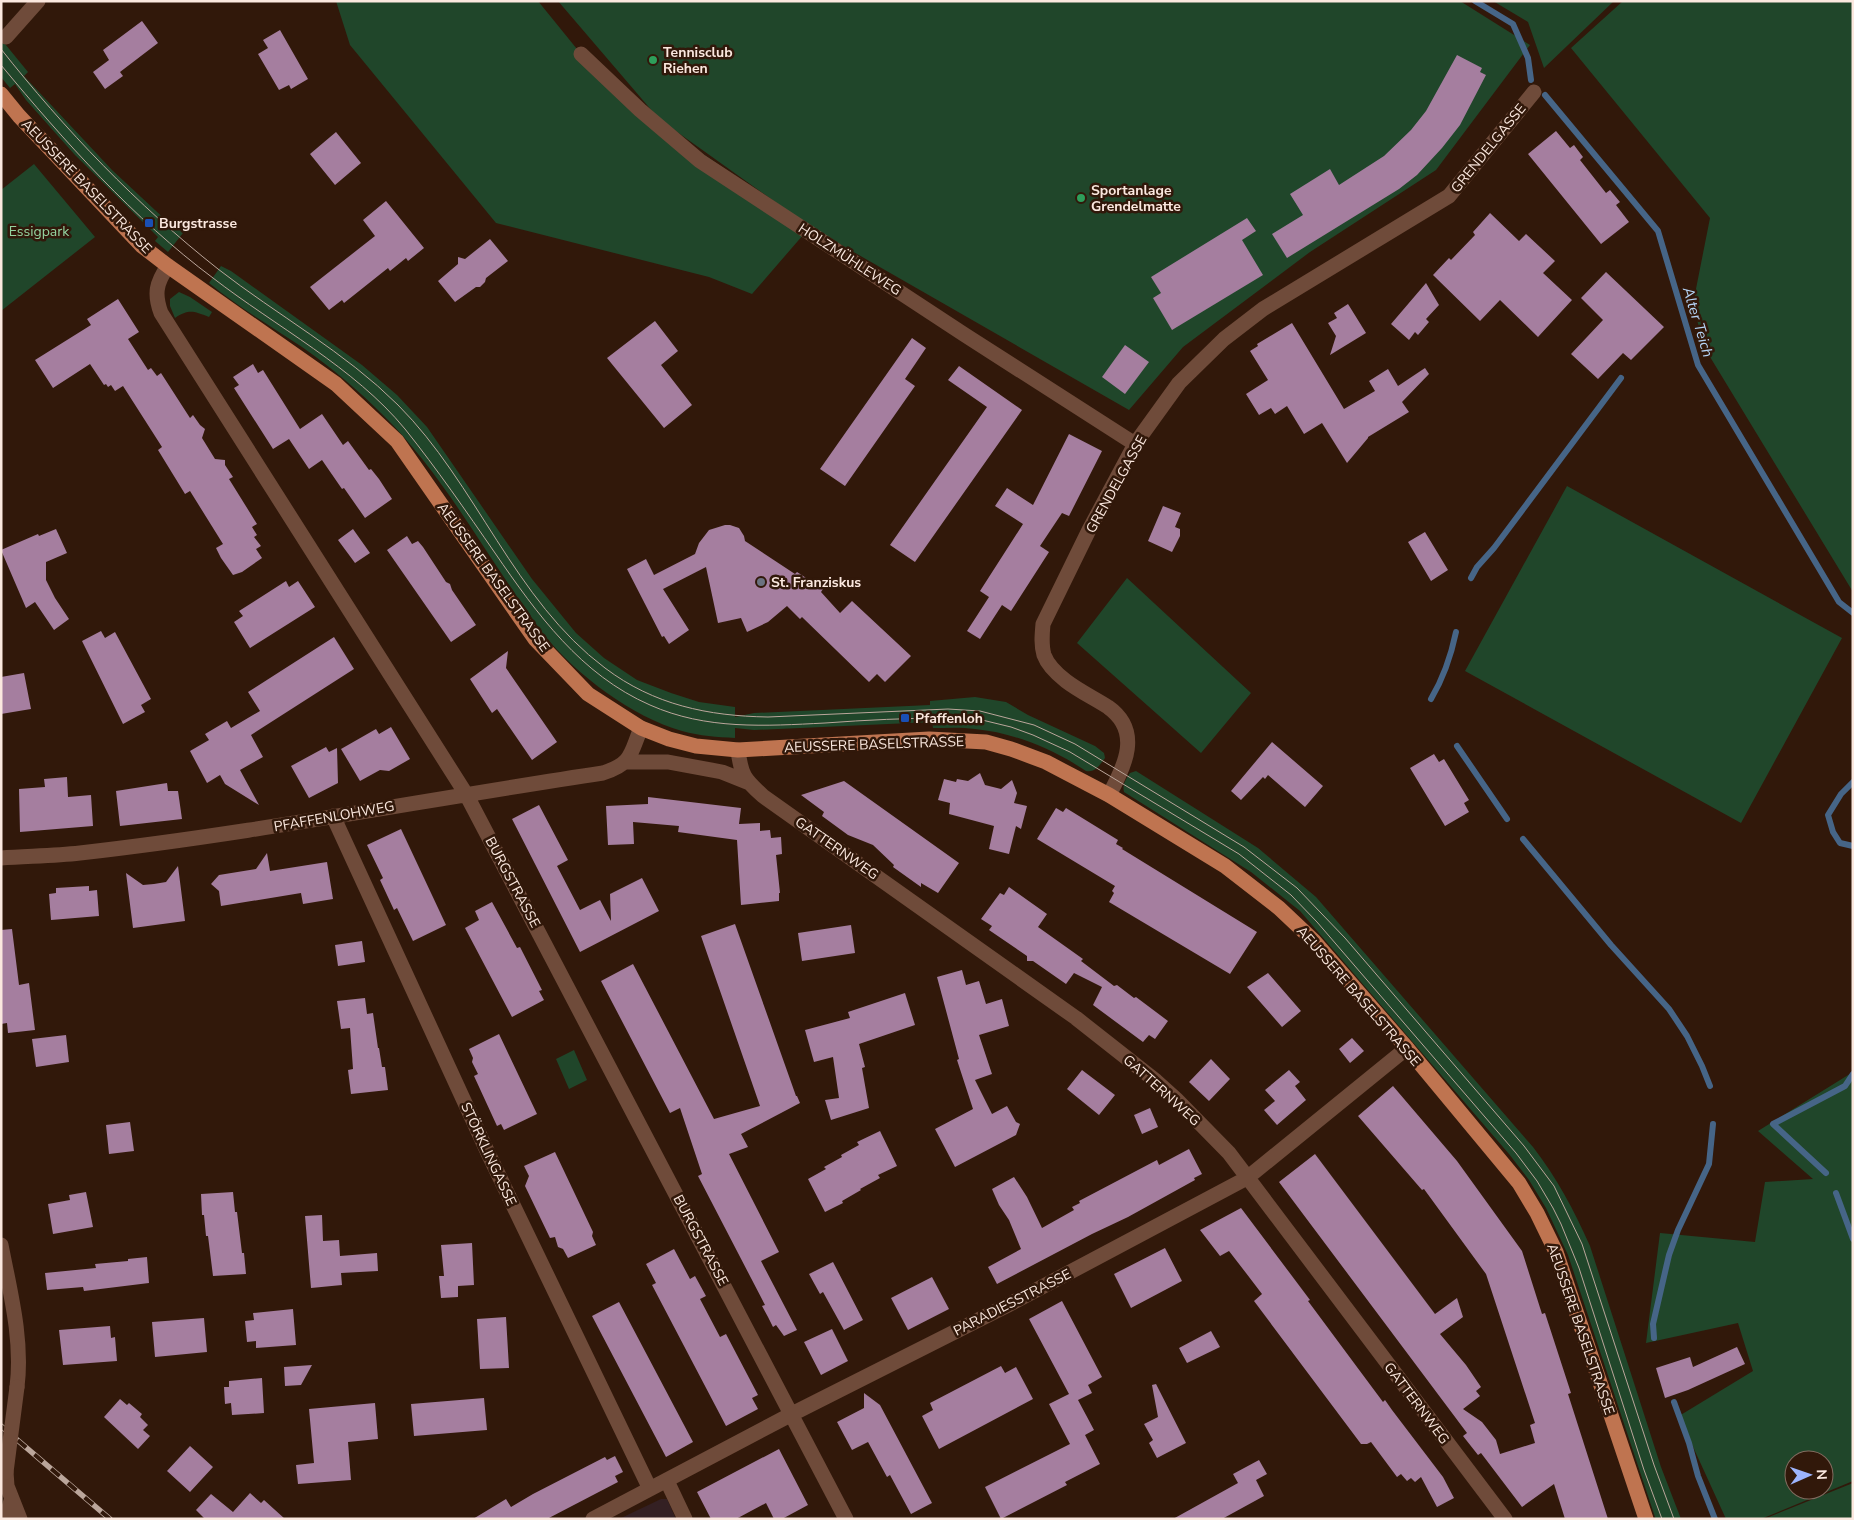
<svg xmlns="http://www.w3.org/2000/svg" width="1854" height="1520" font-family="'Nunito Sans',sans-serif">
	<style>
		.education { fill: #342023 }
		.green { fill: #20462a; fill-rule: evenodd }
		.lines { fill: none; stroke-linecap: round; stroke-linejoin: round }
		.stream { stroke: #466587; stroke-width: 6 }
		.building { fill: #a57e9f }
		.minor { stroke: #6f4b3a; stroke-width: 15 }
		.major { stroke: #bf7450; stroke-width: 15 }
		.tram { stroke: #bba69b; stroke-width: 1 }
		.rail-casing { stroke: #bba69b; stroke-width: 5.5 }
		.rail { stroke: #31180a; stroke-width: 4; stroke-dasharray: 11; stroke-linecap: butt }
		.minor-bridge { stroke: #6f4b3a; stroke-width: 15 }
		.leisure-dot { fill: #2e9e5b; stroke: #31180a; stroke-width: 2 }
		.transit-dot { fill: #1a4fb4; stroke: #31180a; stroke-width: 2 }
		.worship-dot { fill: #6b7280; stroke: #31180a; stroke-width: 2 }
		.labels { text-anchor: middle; stroke-width: 5; stroke-linejoin: round; paint-order: stroke }
		.poi-label { font-size: 14px; font-weight: bold; fill: #fbe8df; stroke: #31180a; text-anchor: start }
		.street-label { font-size: 14px; fill: #fbe8df; stroke: #31180a }
		.park-label { font-size: 14px; fill: #93d29f; stroke: #31180a }
		.water-label { font-size: 15px; font-style: italic; fill: #b4d3f5; stroke: #31180a }
	</style>
	<rect width="100%" height="100%" fill="#31180a"/>
	<path class="education" d="M661,1499H667L676,1519H619Z"/>
	<path class="green" d="M336,1H538L581,54L657,123L802,221L659,119L558,1H1460L1530,45L1436,170L1310,252L1183,347L1129,410L810,227L752,294L709,277L496,223L350,45Z
		M1493,1H1614L1544,68L1528,22Z
		M1623,1H1853V592L1704,347L1693,304L1710,218L1571,48Z
		M1,39L28,72L24,76L112,170L170,224L173,221L183,233L168,252L155,241L158,237L75,155L26,100L15,84L10,88L1,77Z
		M34,164L95,237L1,311V190Z
		M221,266L231,271L362,365L397,395L427,427L532,579L576,633L604,658L637,680L671,693L699,702L735,707V717L754,713L930,705V701L975,697L1006,702L1028,715L1095,746L1104,753L1105,758C1100,764 1096,773 1086,771C1053,749 1015,733 975,729C961,727 947,728 933,728L932,722L754,730L735,728V738C717,737 700,736 682,731C632,717 577,675 544,635C535,623 527,610 518,598C475,536 437,468 383,415C359,391 331,367 302,347C271,326 238,307 209,283Z
		M179,292L190,297L212,312L209,317C193,311 189,309 175,318L170,306V299Z
		M1567,486L1842,638L1741,823L1465,671Z
		M1127,578L1251,693L1201,753L1077,643Z
		M1136,771L1258,848L1316,897L1533,1147C1557,1178 1574,1210 1590,1246L1661,1467L1681,1519H1656L1655,1517L1568,1255L1546,1208L1529,1180L1509,1154L1300,911L1251,872L1124,792C1122,785 1126,779 1130,773Z
		M574,1050L587,1080L569,1089L556,1059Z
		M1853,1072V1481L1761,1519H1726L1679,1416L1753,1371L1738,1323L1646,1343L1660,1233L1755,1242L1765,1182L1813,1179L1758,1131ZM1794,1460H1824V1490H1794Z
		M1853,1483V1519H1764Z"/>
	<g class="lines">
		<path class="stream" d="M1475,1L1513,24L1528,58L1531,80
			M1545,95L1658,231L1698,365L1839,602L1853,613
			M1471,578L1477,567L1494,548L1621,378
			M1431,699C1444,677 1451,656 1456,632
			M1457,746L1507,819
			M1853,782L1841,794L1828,815L1833,832L1840,843L1853,846
			M1523,839L1611,945L1669,1009L1687,1036L1702,1066L1710,1086
			M1826,1173L1773,1124L1845,1086L1853,1074
			M1836,1193L1853,1239
			M1654,1338L1653,1324L1669,1255L1678,1230L1709,1164L1713,1124
			M1674,1402L1689,1443L1698,1476L1715,1519"/>
	</g>
	<path class="building" d="M142,21L158,43L120,72L123,76L105,89L93,72L109,60L103,50Z
		M280,30L308,79L291,89L289,85L279,90L258,54L268,48L263,40Z
		M1457,55L1482,68L1480,72L1486,75L1460,125L1442,148L1417,175L1399,189L1287,258L1272,234L1303,215L1290,194L1330,169L1339,185L1384,156L1411,130L1426,111Z
		M1556,131L1570,148L1574,145L1583,157L1580,160L1606,193L1610,190L1620,202L1616,205L1629,222L1601,244L1528,154Z
		M336,132L361,163L335,185L310,154Z
		M386,201L424,248L408,261L406,258L390,271L388,268L344,303L342,300L329,310L310,287L375,236L363,220Z
		M1490,213L1519,241L1526,234L1555,261L1543,273L1572,300L1538,337L1500,300L1480,321L1433,275L1449,258L1451,260L1475,235L1473,232Z
		M1247,218L1256,231L1242,240L1263,275L1172,330L1153,298L1161,293L1151,277Z
		M490,239L508,261L486,278L485,282L480,287H476L455,302L438,281L458,264V257L465,259Z
		M1606,272L1664,327L1631,360L1623,353L1598,379L1571,354L1603,320L1581,298Z
		M1426,283L1439,305L1426,319L1429,322L1418,335L1415,332L1409,340L1391,324Z
		M118,299L139,332L128,339L148,370L151,368L157,376L161,373L190,418L193,415L200,425L205,429L202,438L215,459L225,460V465L233,477L229,479L257,524L252,527L257,535L254,537L261,546L256,549L262,558L242,572L233,575L221,558L216,548L223,544L190,491L185,494L158,450L162,447L123,386L115,391L111,385L108,387L106,384L104,385L90,364L53,388L35,360L91,325L87,319Z
		M1348,304L1366,333L1330,355L1336,336L1328,323L1337,318L1334,313Z
		M655,321L678,351L661,365L692,405L664,428L607,358Z
		M1292,323L1344,409L1375,391L1369,381L1388,369L1398,386L1425,368L1429,374L1402,402L1409,412L1368,437V438L1347,463L1322,423L1304,434L1287,406L1275,414L1271,408L1259,415L1246,394L1268,380L1250,351L1258,346L1257,344Z
		M912,338L926,348L905,379L915,386L845,486L820,469Z
		M1125,345L1149,362L1125,394L1102,377Z
		M253,364L258,373L263,370L300,429L322,414L343,445L348,441L369,470L371,469L379,479L392,499L365,518L344,488L342,489L322,460L309,469L289,439L273,449L234,388L239,385L233,377Z
		M959,366L1022,410L915,562L890,545L987,407L948,380Z
		M1069,434L1102,451L1069,516L1062,513L1040,546L1049,552L1011,611L1002,605L980,639L967,631L989,597L980,591L1023,524L995,506L1007,488L1033,505Z
		M1163,506L1181,513L1175,527L1180,529V536L1172,552L1148,541Z
		M725,525H730L739,528L744,536L745,541L795,574L797,572L823,589L821,592L840,613L852,601L911,656L885,682L877,674L869,682L802,617L800,619L787,606L768,622L747,632L741,618L718,623L706,567L663,589L689,630L669,644L664,636L662,637L627,569L646,559L654,575L695,554L699,543L709,530Z
		M56,529L67,553L46,562V580L55,598L69,619L54,630L35,602L26,608L1,550L38,534L39,536Z
		M353,529L370,553L355,563L338,540Z
		M1425,532L1448,570L1431,581L1408,542Z
		M407,536L412,544L418,541L423,547L446,582L450,584L452,590L476,625L451,642L387,550Z
		M286,581L289,587L298,581L315,607L250,648L234,622L243,616L239,611Z
		M101,631L105,638L115,632L151,699L141,705L145,712L123,724L82,641Z
		M334,637L354,669L251,735L263,757L240,770L259,805L225,784L220,775L207,783L190,751L209,740L205,734L227,721L231,728L260,711L248,692Z
		M508,651L506,668L557,742L532,760L497,709L492,713L470,679Z
		M24,673L31,709L1,714V677Z
		M391,727L410,759L389,771L380,770L360,781L341,749L376,729L379,734Z
		M1272,742L1323,786L1305,807L1268,775L1265,779L1263,777L1241,800L1231,791Z
		M326,747L329,752L337,748L338,783L309,798L291,766Z
		M1434,754L1439,762L1444,759L1469,800L1464,803L1469,812L1445,826L1410,768Z
		M980,773L985,785L1001,789L1012,780L1017,793L1014,803L1027,806L1021,829L1016,826L1009,854L989,849L994,826L949,814L950,803L938,800L944,779L956,782L957,779L968,781Z
		M67,777L68,797L91,795L93,826L20,832L19,789L45,787L44,779Z
		M844,781L959,863L938,893L921,883V887L893,867L894,865L873,845L848,835L822,816L824,812L801,795Z
		M167,783L168,791H178L182,819L120,826L116,791Z
		M648,797L741,808L739,824L760,823V831L770,830L771,838L781,837L782,854L776,855L780,893H779V901L741,905L737,840L678,832L679,826L633,822L634,844L608,845L606,806L648,804Z
		M539,805L568,860L557,866L580,910L600,900L611,921L610,894L642,878L659,911L580,952L512,819Z
		M1056,808L1063,812L1066,808L1118,840L1116,844L1123,848L1122,849L1257,932L1230,974L1109,902L1114,893L1112,891L1115,886L1037,839Z
		M401,829L446,925L413,941L397,908L394,910L380,880L383,878L367,845Z
		M267,853L270,871L327,862L333,899L303,904L301,893L221,906L219,891L211,884L219,875L256,869Z
		M178,866L185,921L133,928L126,873L143,885L154,884L166,882Z
		M89,886V891L97,890L99,916L51,920L49,894L56,893V888Z
		M1009,887L1047,914L1038,927L1083,959L1081,961L1114,986L1117,985L1134,998L1136,997L1168,1021L1155,1039L1149,1035L1143,1042L1093,1005L1102,987L1074,973L1066,984L1033,961H1027V956L989,930L992,926L981,919L1000,893L1004,895Z
		M492,902L517,948L520,947L542,990L539,991L544,1000L512,1017L465,928L479,920L475,911Z
		M735,924L796,1096H797L800,1103L741,1134L748,1147L729,1154L779,1252L761,1261L797,1330L784,1336L776,1325L773,1327L768,1317L762,1306L765,1305L698,1176L702,1174L680,1108L670,1113L601,981L633,964L714,1119L760,1106L701,936Z
		M851,925L855,953L802,961L798,933Z
		M12,929L19,985L29,983L35,1030L8,1033L7,1023L1,1024V930Z
		M362,941L365,962L338,966L335,945Z
		M962,970L966,985L979,981L986,1004L1002,999L1009,1026L979,1035L992,1074L975,1080L992,1114L1007,1106L1016,1122L1020,1124L1016,1135L955,1167L935,1129L973,1109L957,1060L959,1059L937,977Z
		M1268,973L1301,1011L1282,1027L1247,987Z
		M905,993L915,1025L859,1044L865,1067L862,1068L869,1108L831,1120L825,1100L839,1098L833,1057L814,1062L805,1030L850,1018L848,1012Z
		M365,998L367,1014L373,1013L378,1048H379L382,1067H385L388,1090L351,1094L348,1070L353,1069L350,1028L341,1029L337,1001Z
		M499,1034L537,1114L504,1130L501,1124L497,1126L474,1076L478,1074L472,1062L473,1058L469,1049Z
		M66,1035L69,1062L36,1067L32,1039Z
		M1352,1038L1364,1051L1350,1063L1339,1049Z
		M1211,1059L1230,1079L1209,1101L1189,1082Z
		M1082,1070L1115,1095L1099,1115L1067,1089Z
		M1289,1070L1300,1082L1295,1086L1306,1100L1277,1125L1264,1110L1275,1101L1265,1090Z
		M1393,1086L1457,1161L1522,1251L1542,1314L1545,1313L1571,1393L1568,1394L1608,1519H1565L1554,1484L1522,1507L1481,1453L1478,1455L1463,1436L1467,1433L1279,1182L1315,1154L1435,1314L1457,1298L1463,1317L1440,1334L1466,1365L1481,1387L1476,1391L1480,1396L1463,1409L1482,1422L1496,1440L1500,1454L1535,1443L1530,1425L1535,1423L1486,1274L1424,1189L1422,1190L1358,1116Z
		M1150,1108L1158,1127L1142,1134L1134,1115Z
		M130,1122L134,1151L109,1154L106,1125Z
		M880,1131L897,1166L878,1175L880,1178L860,1189L861,1190L842,1201L843,1203L825,1212L808,1179L826,1169L824,1167L842,1157L841,1155L859,1145L857,1142Z
		M1189,1149L1202,1174L1194,1178L1195,1180L1128,1217L1092,1234L997,1284L988,1267L1021,1249L1009,1220L999,1205L992,1189L1014,1177L1027,1197L1042,1228L1074,1210L1072,1207L1080,1203L1079,1201L1157,1160L1159,1165Z
		M555,1152L593,1232L592,1236L596,1245L568,1258L563,1249L558,1247L555,1237L550,1238L525,1186L529,1176L524,1166Z
		M86,1192L93,1227L53,1234L48,1204L70,1200L69,1195Z
		M233,1192L235,1212H237L242,1253H244L246,1274L213,1276L208,1236H206L204,1215H202L201,1194Z
		M1241,1208L1310,1300L1308,1301L1354,1363L1383,1402L1385,1400L1392,1410L1443,1477L1454,1498L1437,1507L1421,1477L1415,1482L1411,1478L1407,1481L1401,1474L1397,1477L1371,1442L1367,1444H1361L1254,1301L1262,1294L1246,1273L1229,1251L1220,1256L1200,1230Z
		M322,1215L323,1241L339,1240L340,1256L377,1253L378,1271L341,1273L342,1285L311,1288L305,1216Z
		M472,1243L474,1285L458,1286V1297L441,1298L439,1276H444L441,1245Z
		M1165,1248L1182,1281L1131,1308L1114,1274Z
		M674,1249L690,1279L695,1276L706,1296L700,1299L720,1337L726,1334L758,1395L752,1398L758,1409L726,1426L652,1285L656,1283L646,1264Z
		M147,1257L149,1283L84,1291L83,1287L47,1290L45,1273L96,1268L95,1264L128,1261V1259Z
		M833,1262L863,1320L844,1330L823,1292L820,1294L809,1274Z
		M932,1277L949,1309L908,1330L891,1298Z
		M1062,1301L1102,1377L1088,1385L1092,1393L1078,1400L1094,1430L1085,1435L1100,1464L1065,1482L1067,1485L1001,1519L985,1487L1070,1444L1049,1404L1069,1394L1029,1319Z
		M619,1302L693,1442L666,1457L592,1316Z
		M293,1309L296,1345L256,1348V1341L247,1342L245,1321L254,1320L253,1313Z
		M506,1317L509,1368L480,1369L477,1319Z
		M204,1318L207,1352L155,1357L152,1322Z
		M110,1326L111,1338L115,1337L117,1361L63,1365L59,1330Z
		M832,1329L848,1361L821,1375L804,1342Z
		M1211,1331L1220,1347L1187,1363L1179,1348Z
		M1737,1347L1745,1364L1688,1390L1665,1398L1656,1368L1690,1357L1693,1367Z
		M312,1365L301,1385L285,1386L284,1367Z
		M1001,1366L1005,1373L1016,1367L1033,1399L939,1449L922,1416L933,1410L930,1403Z
		M262,1378L264,1413L232,1415L231,1403L225,1404L224,1387H229V1381Z
		M1156,1384L1186,1443L1157,1458L1149,1443L1153,1440L1144,1424L1158,1417L1152,1385Z
		M864,1393L880,1405L932,1503L911,1514L890,1475L887,1477L868,1442L852,1450L837,1422L864,1408Z
		M484,1398L487,1430L414,1436L411,1404Z
		M120,1399L127,1405L129,1403L142,1414L140,1417L148,1425L143,1430L150,1436L138,1449L104,1417Z
		M375,1403L378,1439L348,1442L351,1480L298,1484L296,1465L314,1463L309,1409Z
		M190,1446L213,1467L190,1492L167,1471Z
		M779,1449L808,1505L782,1519H774L766,1503L736,1519H711L697,1492Z
		M615,1456L623,1472L615,1476L618,1482L547,1519H473L506,1499L511,1507L533,1494L605,1457L607,1460Z
		M1259,1460L1267,1474L1256,1480L1264,1496L1222,1519H1173L1238,1483L1233,1474Z
		M250,1493L261,1503L264,1500L285,1519H205L196,1510L211,1494L233,1512Z"/>
	<g class="lines">
		<path class="minor" d="M6,37L38,1
			M581,54L640,110L700,161L965,335L1135,444
			M168,266C156,283 154,294 161,313L466,794L846,1519
			M738,750C741,775 744,779 763,796L1076,1018L1156,1081L1176,1099L1229,1153L1505,1519
			M627,762H668L722,772L747,782
			M1109,795C1125,766 1142,731 1108,707C1094,698 1079,691 1066,681C1057,674 1048,666 1044,655C1041,645 1042,635 1043,624L1089,530L1135,444L1179,383L1224,339L1263,309L1449,196L1534,92
			M333,816L488,1153L650,1489
			M1,858C28,856 54,856 80,853C256,833 429,799 603,773C633,763 630,754 641,728
			M1,1245C10,1291 23,1340 17,1387
			M6,1472L7,1486L20,1519
			M667,1481L685,1519
			M3,1519L7,1514L11,1501
			M593,1519L792,1414L1008,1305L1247,1178L1407,1048"/>
		<path class="major" d="M1,94L19,116L142,246L168,266L336,384L397,441L535,639L588,694L641,728L669,739L696,746L738,750L929,739L986,742L1011,749L1046,762L1109,795L1225,866L1279,908L1314,941L1407,1048L1519,1183L1537,1213L1556,1252L1646,1519"/>
		<path class="tram" d="M1,49C65,130 137,205 218,269C277,315 345,352 398,405C477,484 514,600 605,668C654,705 708,716 768,717L948,709L980,711L1034,725L1075,744L1244,847L1297,888L1345,938L1524,1146L1554,1186L1582,1244L1654,1465L1674,1519
			M1,65C64,141 134,219 213,278C275,326 355,368 405,429C437,469 466,511 495,553C537,614 581,675 650,705C706,730 765,726 825,723C866,720 907,718 948,718L978,719L1011,727L1033,735L1070,752L1239,854L1291,895L1317,922L1516,1153L1537,1181L1553,1208L1561,1224L1579,1268L1644,1470L1662,1519"/>
		<defs>
			<path id="rail" d="M1,1426L110,1519"/>
		</defs>
		<use href="#rail" class="rail-casing"/>
		<use href="#rail" class="rail"/>
		<path class="minor-bridge" d="M6,1472L17,1387"/>
	</g>
	<g class="leisure-dot">
		<circle cx="653" cy="60" r="5"/>
		<circle cx="1081" cy="198" r="5"/>
	</g>
	<g class="transit-dot">
		<rect x="144" y="218" width="10" height="10" rx="2.5"/>
		<rect x="900" y="713" width="10" height="10" rx="2.5"/>
	</g>
	<circle class="worship-dot" cx="761" cy="582" r="5"/>
	<g class="labels">
		<g class="poi-label">
			<text x="663" y="57">Tennisclub<tspan x="663" dy="16">Riehen</tspan></text>
			<text x="1091" y="195">Sportanlage<tspan x="1091" dy="16">Grendelmatte</tspan></text>
			<text x="159" y="228">Burgstrasse</text>
			<text x="771" y="587">St. Franziskus</text>
			<text x="915" y="723">Pfaffenloh</text>
		</g>
		<g class="street-label">
			<text transform="translate(1488 148) rotate(-51)" y="5">GRENDELGASSE</text>
			<text transform="translate(87 186) rotate(46)" y="5">AEUSSERE BASELSTRASSE</text>
			<text transform="translate(850 259) rotate(33)" y="5">HOLZMÜHLEWEG</text>
			<text transform="translate(1116 484) rotate(-61)" y="5">GRENDELGASSE</text>
			<text transform="translate(494 577) rotate(54)" y="5">AEUSSERE BASELSTRASSE</text>
			<text transform="translate(874 744) rotate(-2)" y="5">AEUSSERE BASELSTRASSE</text>
			<text transform="translate(334 816) rotate(-10)" y="5">PFAFFENLOHWEG</text>
			<text transform="translate(837 848) rotate(35)" y="5">GATTERNWEG</text>
			<text transform="translate(513 882) rotate(62)" y="5">BURGSTRASSE</text>
			<text transform="translate(1359 996) rotate(49)" y="5">AEUSSERE BASELSTRASSE</text>
			<text transform="translate(1162 1090) rotate(42)" y="5">GATTERNWEG</text>
			<text transform="translate(489 1154) rotate(65)" y="5">STÖRKLINGASSE</text>
			<text transform="translate(701 1240) rotate(62)" y="5">BURGSTRASSE</text>
			<text transform="translate(1012 1302) rotate(-27)" y="5">PARADIESSTRASSE</text>
			<text transform="translate(1581 1329) rotate(71)" y="5">AEUSSERE BASELSTRASSE</text>
			<text transform="translate(1417 1403) rotate(53)" y="5">GATTERNWEG</text>
		</g>
		<g class="park-label">
			<text x="39" y="236">Essigpark</text>
		</g>
		<g class="water-label">
			<text transform="translate(1698 322) rotate(73)" y="5">Alter Teich</text>
		</g>
	</g>
	<rect width="1854" height="1520" fill="none" stroke="#fbe8df" stroke-width="5"/>
	<g transform="translate(1809 1475) rotate(88)"><circle r="24" fill="#31180a" stroke="#826b5f"/>
	<path d="M0-4L9 19L0 12L-9 19Z" fill="#9db4fd"/>
	<text y="-8" font-size="14" font-weight="bold" text-anchor="middle" fill="#fbe8df">N</text>
	</g>
</svg>
